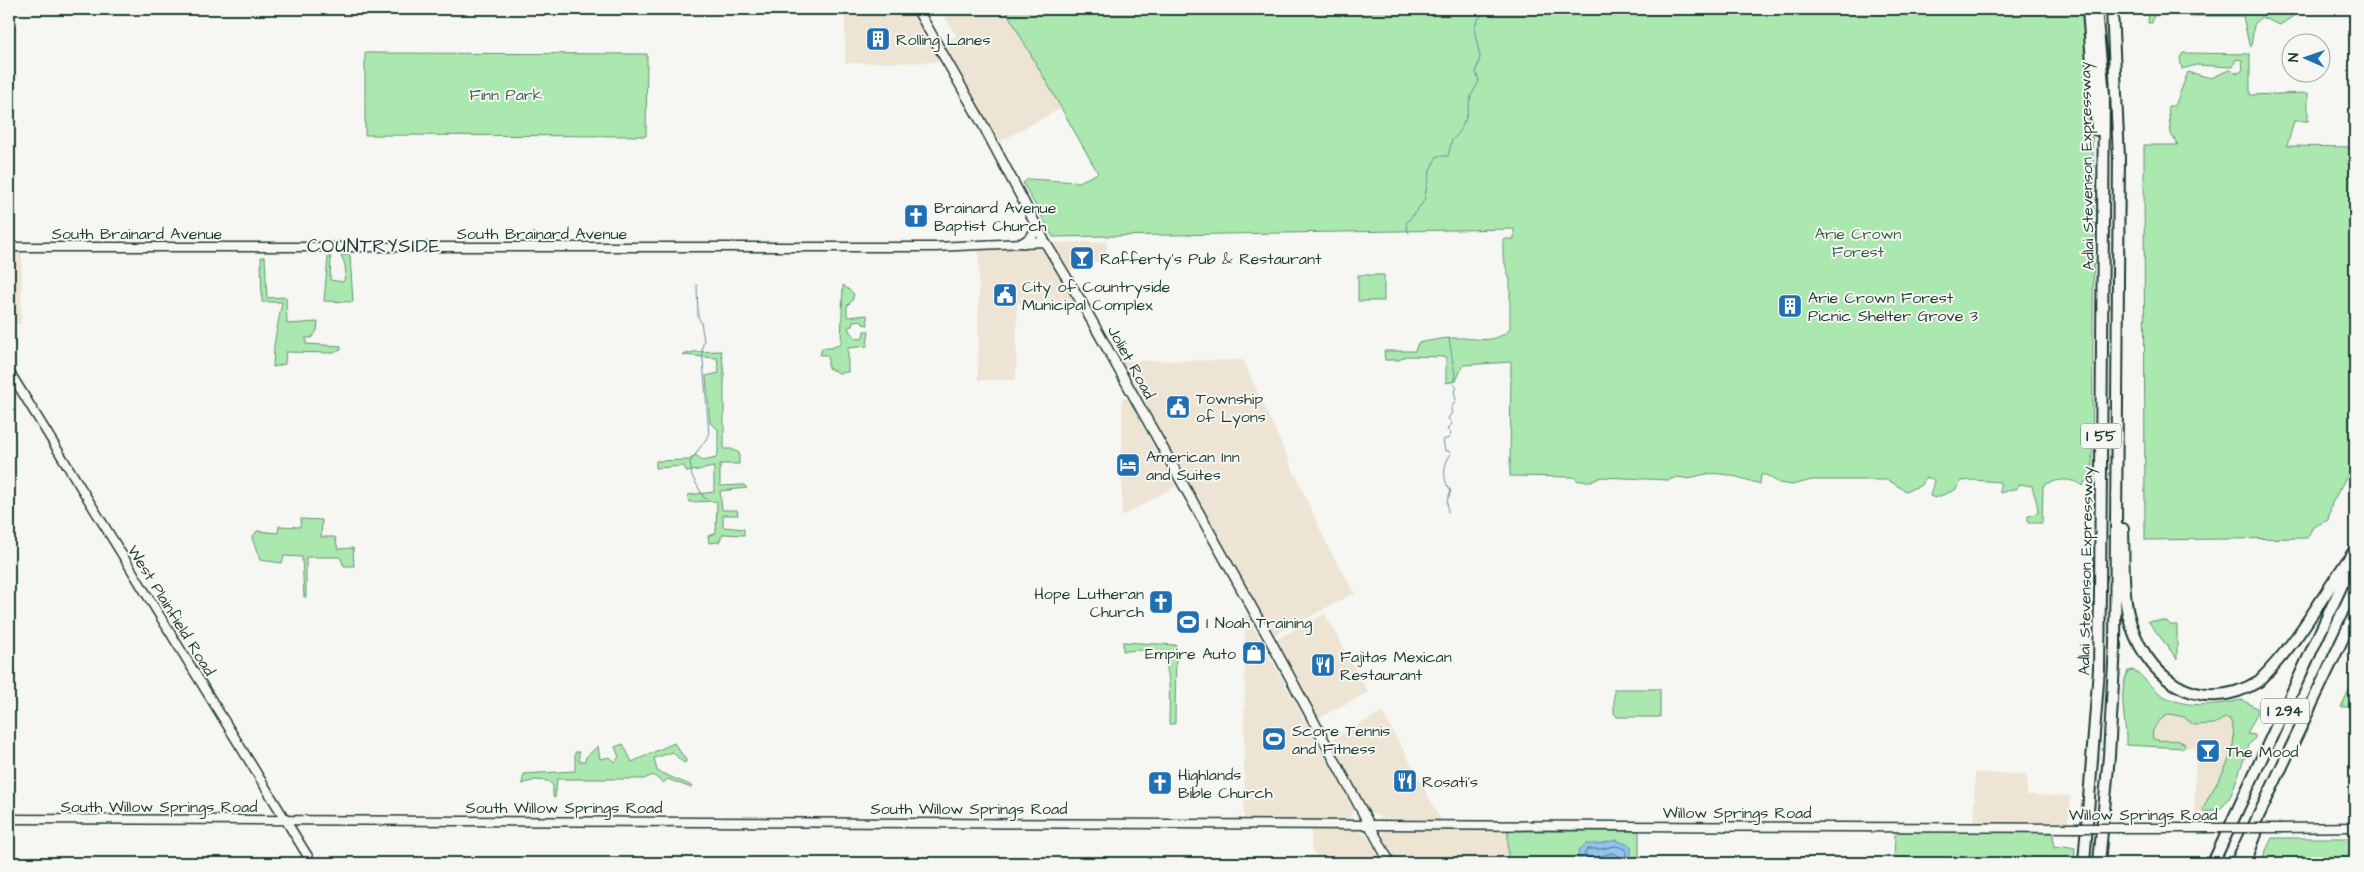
<svg xmlns="http://www.w3.org/2000/svg" width="2364" height="872" font-family="'Architects Daughter',sans-serif">
	<style>
		.built { fill: #ede4d3 }
		.green { fill: #aae8af; stroke: #649272 }
		.water { fill: #93c4ef; stroke: #658ea4 }
		.lines { fill: none; stroke-linecap: round; stroke-linejoin: round }
		.shore { stroke: #4d737f; stroke-width: 1 }
		.stream { stroke: #658ea4; stroke-width: 1 }
		.secondary-casing { stroke: #1f3d34; stroke-width: 11 }
		.primary-casing { stroke: #1f3d34; stroke-width: 12 }
		.highway-casing { stroke: #1f3d34; stroke-width: 14 }
		.secondary { stroke: #f6f6f2; stroke-width: 8 }
		.primary { stroke: #f6f6f2; stroke-width: 9 }
		.highway { stroke: #f6f6f2; stroke-width: 10 }
		.secondary-bridge-casing { stroke: #1f3d34; stroke-width: 11; stroke-linecap: butt }
		.secondary-bridge { stroke: #f6f6f2; stroke-width: 8 }
		.labels { text-anchor: middle; stroke-width: 4; stroke-linejoin: round; paint-order: stroke }
		.shield { fill: #f6f6f2; stroke: #60746d; stroke-width: 1 }
		.shield-label { font-size: 15px; font-weight: bold; fill: #1f3d34 }
		.poi-label { font-size: 16px; fill: #1f3d34; stroke: #f6f6f2; text-anchor: start }
		.park-label { font-size: 16px; fill: #3b5f4d; stroke: #f6f6f2 }
		.street-label { font-size: 16px; fill: #1f3d34; stroke: #f6f6f2 }
		.quarter-label { font-size: 19px; letter-spacing: 1px; fill: #1f3d34; stroke: #f6f6f2 }
	</style>
	<rect width="100%" height="100%" fill="#f6f6f2"/>
	<filter id="ink" filterUnits="userSpaceOnUse"><feTurbulence type="fractalNoise" baseFrequency=".02" numOctaves="2"/><feDisplacementMap in="SourceGraphic" scale="10" xChannelSelector="R" yChannelSelector="G"/><feConvolveMatrix kernelMatrix="1 2 1 2 8 2 1 2 1" color-interpolation-filters="sRGB"/></filter>
	<g filter="url(#ink)">
		<path class="built" d="M845,9H916L945,62L845,63Z
			M940,9H1005L1061,108L996,144L940,46L956,36Z
			M1107,242V258L1066,272L1047,243Z
			M1044,243L1079,302L1017,304L1016,380H978L979,247Z
			M9,249H22L21,324H9Z
			M1243,360L1330,551L1355,593L1270,637L1118,361Z
			M1124,398L1128,399L1176,486L1122,516V400Z
			M1245,612L1354,809L1351,818L1347,820H1244Z
			M1325,614L1368,692L1317,719L1274,641Z
			M2152,706L2242,711L2243,732L2249,737L2208,826L2195,825V748L2149,746Z
			M1382,712L1403,749L1441,820L1382,818L1369,812L1363,804L1330,741Z
			M1975,773L2027,774V795L2071,796L2068,822L1974,823Z
			M1495,829L1508,831L1507,863H1395L1382,836L1385,830H1388Z
			M1311,830H1354L1363,833L1370,840L1382,863H1319L1311,847Z"/>
		<path class="green" d="M1005,9H2084L2088,38L2094,182L2092,481H2085L2083,486C2071,477 2055,479 2043,486L2042,523H2028V516L2038,513C2038,502 2034,496 2032,486L2020,484L2017,488L2000,493V482L1973,480L1962,481L1955,490L1935,498L1930,496L1934,481L1931,478H1925L1922,485L1906,491L1888,480H1812L1792,485L1779,483L1766,475H1761L1760,484C1734,476 1714,468 1689,479L1678,477L1668,480L1601,477L1593,481H1578L1574,477L1510,476L1511,362L1463,365L1456,381L1446,383V357L1406,356L1399,360H1385L1384,351H1415L1418,343C1429,341 1442,338 1454,338C1476,337 1493,346 1510,329V280L1503,257V239H1514V229L1053,237L1023,183L1028,179L1079,182L1098,173Z
			M2151,9H2304L2280,25L2261,17L2254,25L2251,47L2249,45L2243,16H2189L2183,9L2154,13L2152,23H2148L2149,10Z
			M365,53L647,54L646,136L365,135Z
			M2183,53L2250,54V95L2308,93V121H2294L2287,146L2355,147V461L2332,503L2328,520L2313,527L2307,538L2145,540L2144,145H2178L2171,134L2168,106H2175L2188,72L2211,78L2229,70L2238,73L2243,70L2242,60L2236,59L2233,67L2196,65L2182,69L2180,58Z
			M341,255H350L353,302L324,301L328,257H331L330,280L343,282C348,272 345,264 341,255Z
			M261,257H265L267,298L286,297L287,324L318,322L317,331L311,338H306V344L341,346V350L332,353L286,352L285,364L273,367L274,345L282,302H262Z
			M1358,275H1384V301H1358Z
			M843,285L854,294L852,301L847,306V317L867,315L868,325L863,324L861,320L853,321L852,326L848,327L850,332L858,339L863,338L864,331H869L867,346L848,348V372L839,373L828,368V355H820L822,348H831L841,344Z
			M721,351L724,372V449H731L739,453V464H720V486L744,485L747,488L720,491L722,510H737L738,515H723V527L744,529V535L723,534L719,542L709,543L708,536L716,533L717,501L689,502L688,495L714,492V467L687,472L684,466L656,468V461L689,460L696,455L703,461L716,458L718,453V429L710,423L706,376L719,373L717,358L682,355L693,352Z
			M301,519L322,520L321,537H335L338,549L353,548L354,566H344L340,557H306V597H304L302,557L284,556L282,563L260,560L252,538L257,531L278,533L279,526L300,527Z
			M2148,621H2167L2170,625H2177V659Z
			M1123,642L1176,645L1175,724H1169C1169,709 1173,660 1158,653C1149,648 1133,651 1123,651Z
			M2133,670C2144,676 2149,686 2159,693C2183,710 2215,705 2242,700L2257,708V714L2247,734L2255,735V738L2249,745L2231,795L2225,804L2220,809L2204,812L2203,809C2215,780 2244,752 2230,719L2225,718L2214,724L2193,725L2184,717L2169,714C2160,719 2150,728 2153,739C2163,743 2176,737 2185,744L2184,748L2126,745C2127,722 2117,694 2128,671Z
			M2355,677V707H2341Z
			M1614,689H1660V717H1617L1614,713Z
			M674,743L686,760L685,763L680,760L673,752L654,758L657,771L692,786L691,788L668,779L663,783L653,775L644,779H557L555,798L553,797V785L548,781L535,780L522,784L524,774L575,771V752H579V761H585L586,757L598,746L600,759L610,757L615,762L619,757L615,747L623,744L632,762Z
			M1968,830L2053,833L2054,848L2065,846L2075,848L2074,863H1894L1895,835L1899,831Z
			M1508,831H1639V863H1508Z
			M2272,838H2355V863H2260Z"/>
		<path class="water" d="M1616,840L1631,846V863H1620L1612,858L1592,861L1580,860L1578,857L1579,850L1586,844H1599Z"/>
		<g class="lines">
			<path class="shore" d="M1616,846L1626,849V859L1612,853L1591,859L1584,854L1588,849H1600Z"/>
			<path class="stream" d="M1406,224L1424,201L1430,170L1437,156H1448L1452,140L1459,133L1466,118L1471,96L1479,81L1476,72L1480,57L1474,28L1478,19L1490,9
				M1406,225L1409,233
				M697,285L698,317L701,322L704,341L702,348L709,435L690,462L692,476L704,498L707,499
				M1448,512L1447,501L1451,491C1442,480 1443,464 1451,454L1449,451H1445L1443,440L1449,438L1451,434L1447,429L1452,424L1448,418L1452,413L1451,409L1456,399L1454,391L1457,388L1453,383L1455,375L1449,338"/>
			<defs>
				<path id="secondary" d="M9,247H935L1045,242
					M9,371L312,863
					M9,819L2073,828
					M2119,828H2198
					M2283,828L2355,827"/>
				<path id="primary" d="M917,9L982,123L1045,242L1079,298L1270,640L1390,863
					M1023,243L1032,236L1037,226"/>
				<path id="highway" d="M2088,9L2097,130
					M2123,529C2124,557 2122,586 2128,614C2143,676 2198,719 2259,681C2299,642 2323,594 2355,550
					M2084,863L2099,669L2100,592L2104,95L2096,9
					M2099,863L2109,756L2115,645L2119,158L2112,9
					M2213,863L2355,557
					M2236,863L2355,613
					M2245,863L2256,834"/>
			</defs>
			<use href="#secondary" class="secondary-casing"/>
			<use href="#primary" class="primary-casing"/>
			<use href="#highway" class="highway-casing"/>
			<use href="#secondary" class="secondary"/>
			<use href="#primary" class="primary"/>
			<use href="#highway" class="highway"/>
			<defs>
				<path id="secondary-bridge" d="M2073,828H2119
					M2198,828H2283"/>
			</defs>
			<use href="#secondary-bridge" class="secondary-bridge-casing"/>
			<use href="#secondary-bridge" class="secondary-bridge"/>
		</g>
	</g>
	<defs>
		<symbol id="building-square" viewBox="-11 -11 22 22"><rect x="-9" y="-9" width="18" height="18" rx="4" fill="#1f6fb2" stroke="#f6f6f2"/><path d="M-4-6H4V6H1V3H-1V6H-4ZM-2.5-4.3h1.7v1.8h-1.7ZM.8-4.3h1.7v1.8H.8ZM-2.5-1h1.7V.8h-1.7ZM.8-1h1.7V.8H.8Z" fill="#fff"/></symbol>
		<symbol id="church-square" viewBox="-11 -11 22 22"><rect x="-9" y="-9" width="18" height="18" rx="4" fill="#1f6fb2" stroke="#f6f6f2"/><path d="M-1.2-6h2.4v3.5h3.3v2.4h-3.3V6h-2.4V-.1h-3.3v-2.4h3.3Z" fill="#fff"/></symbol>
		<symbol id="bar-square" viewBox="-11 -11 22 22"><rect x="-9" y="-9" width="18" height="18" rx="4" fill="#1f6fb2" stroke="#f6f6f2"/><path d="M-6-5H6L.8 .8V4.5H3.5V6h-7V4.5H-.8V.8Z" fill="#fff"/></symbol>
		<symbol id="civic-square" viewBox="-11 -11 22 22"><rect x="-9" y="-9" width="18" height="18" rx="4" fill="#1f6fb2" stroke="#f6f6f2"/><path d="M-.6-6.5H3V-4.5H.6V-3L4-1V1h2V6H-6V1h2V-1L-.6-3ZM-1.2 2.5V6h2.4V2.5Z" fill="#fff"/></symbol>
		<symbol id="hotel-square" viewBox="-11 -11 22 22"><rect x="-9" y="-9" width="18" height="18" rx="4" fill="#1f6fb2" stroke="#f6f6f2"/><path d="M-6-4.5h1.5V1H6V5H4.5V3h-9V5H-6ZM-4 0a1.8 1.8 0 1 1 3.6 0ZM.5 0V-2.5h3Q6-2.5 6 0Z" fill="#fff"/></symbol>
		<symbol id="stadium-square" viewBox="-11 -11 22 22"><rect x="-9" y="-9" width="18" height="18" rx="4" fill="#1f6fb2" stroke="#f6f6f2"/><path d="M0-5a6.5 5 0 1 0 0 10a6.5 5 0 1 0 0-10ZM-3.5-1.8h7v3.6h-7Z" fill="#fff"/></symbol>
		<symbol id="shop-square" viewBox="-11 -11 22 22"><rect x="-9" y="-9" width="18" height="18" rx="4" fill="#1f6fb2" stroke="#f6f6f2"/><path d="M-5-2.5h2.3a2.7 3.5 0 0 1 5.4 0H5L5.5 6h-11ZM-1.5-2.5h3a1.5 2.3 0 0 0-3 0Z" fill="#fff"/></symbol>
		<symbol id="restaurant-square" viewBox="-11 -11 22 22"><rect x="-9" y="-9" width="18" height="18" rx="4" fill="#1f6fb2" stroke="#f6f6f2"/><path d="M-5-6h1v4h1v-4h1v4h1v-4h1v5L-1.5 .5V6h-2V.5L-5-1ZM5-6V6H3V1.5H1.5Q1.5-4 5-6Z" fill="#fff"/></symbol>
	</defs>
	<g fill-rule="evenodd">
		<use href="#building-square" x="864" y="25" width="28" height="28"/>
		<use href="#church-square" x="902" y="202" width="28" height="28"/>
		<use href="#bar-square" x="1068" y="244" width="28" height="28"/>
		<use href="#civic-square" x="991" y="281" width="28" height="28"/>
		<use href="#building-square" x="1776" y="292" width="28" height="28"/>
		<use href="#civic-square" x="1164" y="393" width="28" height="28"/>
		<use href="#hotel-square" x="1114" y="451" width="28" height="28"/>
		<use href="#church-square" x="1147" y="588" width="28" height="28"/>
		<use href="#stadium-square" x="1174" y="608" width="28" height="28"/>
		<use href="#shop-square" x="1240" y="639" width="28" height="28"/>
		<use href="#restaurant-square" x="1309" y="651" width="28" height="28"/>
		<use href="#stadium-square" x="1260" y="725" width="28" height="28"/>
		<use href="#bar-square" x="2194" y="737" width="28" height="28"/>
		<use href="#restaurant-square" x="1391" y="767" width="28" height="28"/>
		<use href="#church-square" x="1146" y="769" width="28" height="28"/>
	</g>
	<g class="labels">
		<g class="shield">
			<rect x="2081" y="423.5" width="40" height="25" rx="4"/>
			<rect x="2261" y="698.5" width="48" height="25" rx="4"/>
		</g>
		<g class="shield-label">
			<text x="2101" y="441">I 55</text>
			<text x="2285" y="716">I 294</text>
		</g>
		<g class="poi-label">
			<text x="896" y="45">Rolling Lanes</text>
			<text x="934" y="213">Brainard Avenue<tspan x="934" dy="18">Baptist Church</tspan></text>
			<text x="1100" y="264">Rafferty's Pub &amp; Restaurant</text>
			<text x="1022" y="292">City of Countryside<tspan x="1022" dy="18">Municipal Complex</tspan></text>
			<text x="1808" y="303">Arie Crown Forest<tspan x="1808" dy="18">Picnic Shelter Grove 3</tspan></text>
			<text x="1196" y="404">Township<tspan x="1196" dy="18">of Lyons</tspan></text>
			<text x="1146" y="462">American Inn<tspan x="1146" dy="18">and Suites</tspan></text>
			<text x="1144" y="599" text-anchor="end">Hope Lutheran<tspan x="1144" dy="18">Church</tspan></text>
			<text x="1206" y="628">I Noah Training</text>
			<text x="1236" y="659" text-anchor="end">Empire Auto</text>
			<text x="1340" y="662">Fajitas Mexican<tspan x="1340" dy="18">Restaurant</tspan></text>
			<text x="1292" y="736">Score Tennis<tspan x="1292" dy="18">and Fitness</tspan></text>
			<text x="2226" y="757">The Mood</text>
			<text x="1178" y="780">Highlands<tspan x="1178" dy="18">Bible Church</tspan></text>
			<text x="1422" y="787">Rosati's</text>
		</g>
		<g class="park-label">
			<text x="506" y="100">Finn Park</text>
			<text x="1858" y="239">Arie Crown<tspan x="1858" dy="18">Forest</tspan></text>
		</g>
		<g class="street-label">
			<text transform="translate(2086 166) rotate(-91)" y="6">Adlai Stevenson Expressway</text>
			<text x="137" y="239">South Brainard Avenue</text>
			<text x="542" y="239">South Brainard Avenue</text>
			<text transform="translate(1132 362) rotate(61)" y="6">Joliet Road</text>
			<text transform="translate(2085 571) rotate(-89)" y="6">Adlai Stevenson Expressway</text>
			<text transform="translate(172 610) rotate(58)" y="6">West Plainfield Road</text>
			<text x="159" y="812">South Willow Springs Road</text>
			<text x="564" y="813">South Willow Springs Road</text>
			<text x="969" y="814">South Willow Springs Road</text>
			<text x="1737" y="818">Willow Springs Road</text>
			<text x="2143" y="820">Willow Springs Road</text>
		</g>
		<g class="quarter-label">
			<text x="374" y="252">COUNTRYSIDE</text>
		</g>
	</g>
	<rect width="2364" height="872" fill="none" stroke="#f6f6f2" stroke-width="30"/>
	<rect x="15" y="15" width="2334" height="842" fill="none" stroke="#1f3d34" stroke-width="2" filter="url(#ink)"/>
	<g transform="translate(2306 58) rotate(272)"><circle r="24" fill="#f6f6f2" stroke="#a0aca6"/>
	<path d="M0-4L9 19L0 12L-9 19Z" fill="#1f6fb2"/>
	<text y="-8" font-size="14" font-weight="bold" text-anchor="middle" fill="#1f3d34">N</text>
	</g>
</svg>
